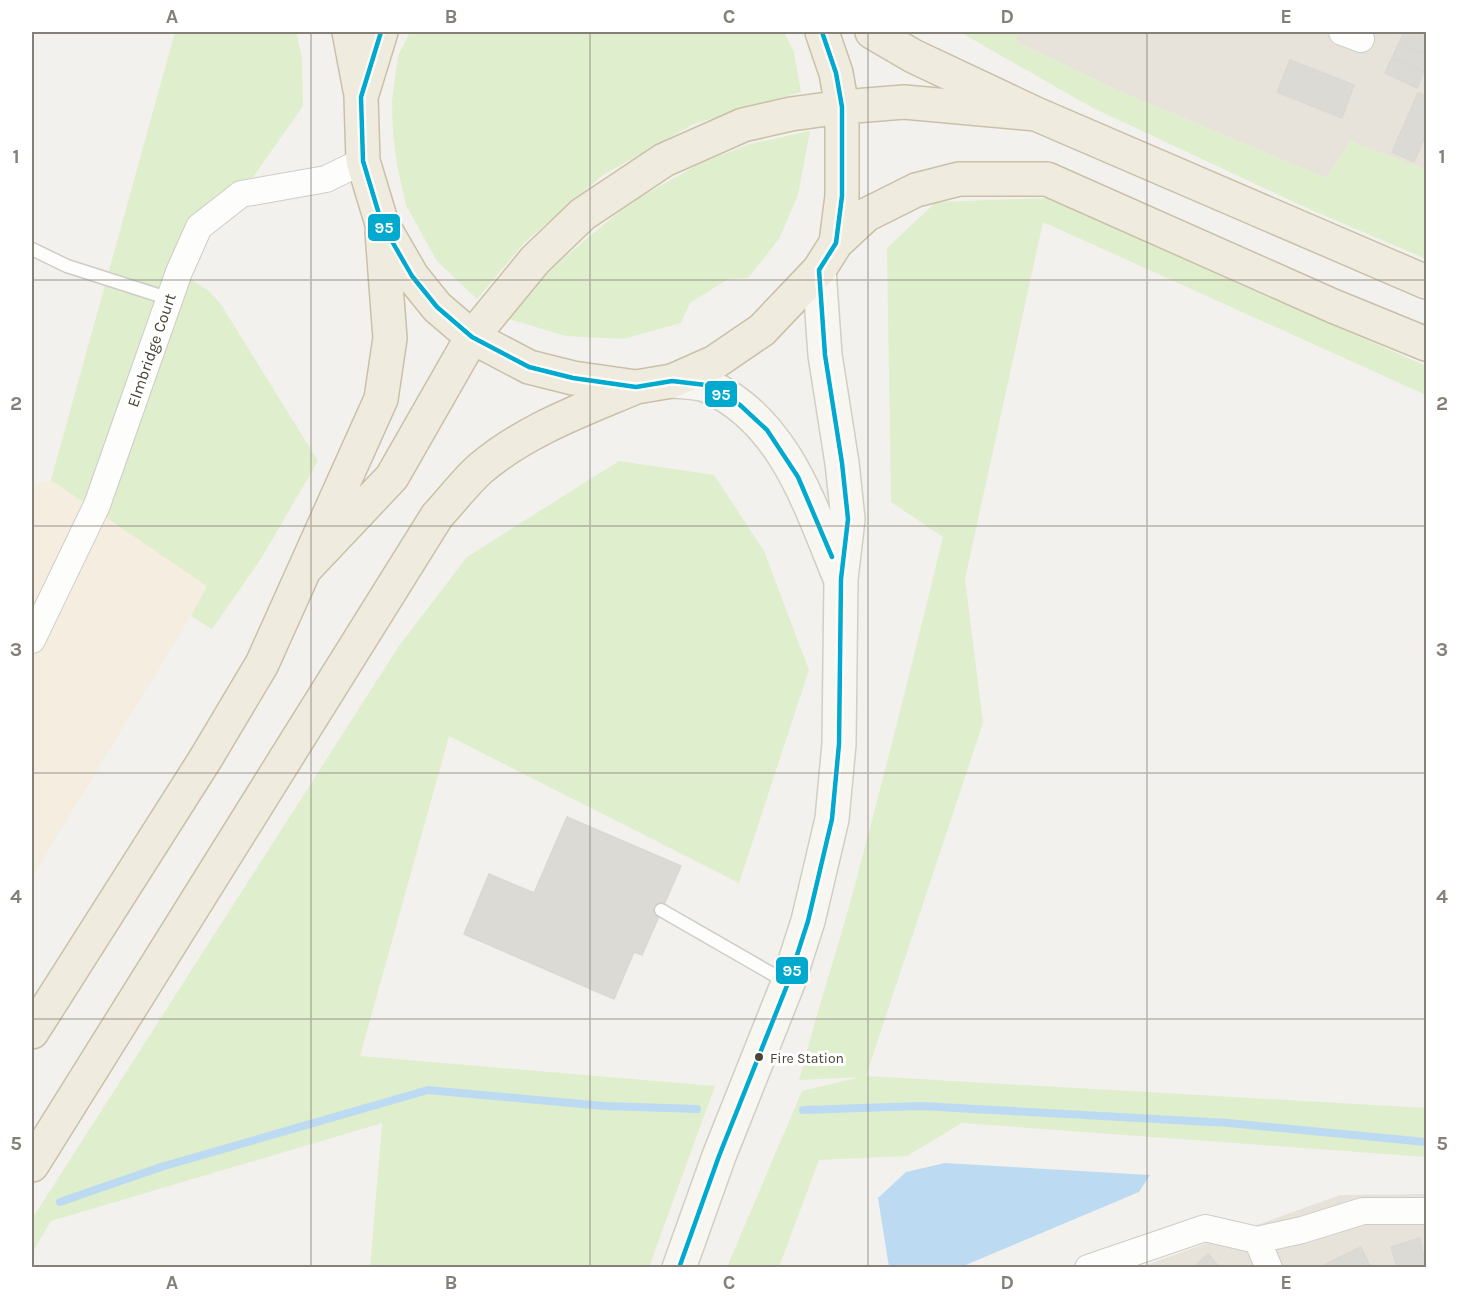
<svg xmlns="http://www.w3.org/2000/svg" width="1458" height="1299" font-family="Karla,sans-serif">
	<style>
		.residential { fill: #e7e3da }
		.commercial { fill: #f5ede0 }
		.green { fill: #dfeecc }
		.water { fill: #bcdbf2 }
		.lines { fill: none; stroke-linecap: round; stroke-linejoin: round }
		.stream { stroke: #bcdbf2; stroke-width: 8 }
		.building { fill: #dcdad5; stroke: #dbd8d2; stroke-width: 1.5 }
		.service-casing { stroke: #ceccc7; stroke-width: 15 }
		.minor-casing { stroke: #ceccc7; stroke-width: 28 }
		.secondary-casing { stroke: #d2cec3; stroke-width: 36 }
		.trunk-casing { stroke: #cbc0a7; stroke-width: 36 }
		.service { stroke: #fdfdfc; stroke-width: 12 }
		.minor { stroke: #fdfdfc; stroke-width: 26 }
		.secondary { stroke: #f7f6f0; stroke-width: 33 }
		.trunk { stroke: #f0ebdf; stroke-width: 33 }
		.bus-1-casing { stroke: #fff; stroke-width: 9 }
		.bus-1 { stroke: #00a9ce; stroke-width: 4.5 }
		.grid { fill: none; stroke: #858077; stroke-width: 1.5; stroke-opacity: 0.55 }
		.bus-dot { fill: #4a4337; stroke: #fff; stroke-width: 2 }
		.labels { text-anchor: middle; stroke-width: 6; stroke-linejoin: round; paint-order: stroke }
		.bus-label { font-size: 14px; fill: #4a4337; stroke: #fff; text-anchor: start }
		.street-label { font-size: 16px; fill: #4a4337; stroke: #fff }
		.line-badge { stroke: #fff; stroke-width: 2 }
		.badge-label { font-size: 16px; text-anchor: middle; font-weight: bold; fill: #fff }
		.neatline { fill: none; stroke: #858077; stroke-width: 2 }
		.grid-label { font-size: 20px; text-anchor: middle; font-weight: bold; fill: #858077 }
	</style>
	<rect width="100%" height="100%" fill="#f2f1ed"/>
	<path class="residential" d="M1017,32H1426V170L1350,141L1326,178L1119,91L1017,42Z
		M1426,1194V1267L1138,1268L1340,1195Z"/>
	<path class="commercial" d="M51,480L208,586L191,616L32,877V486Z"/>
	<path class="green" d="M175,32H296L302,57L303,106L241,194L179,272L209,291L222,306L318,461L262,557L212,629L191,616L207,586L51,480Z
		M410,32H784L794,52L801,92L694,124L603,175L524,243L477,299L437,261L406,205L397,165L393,134L392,101L398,56Z
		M960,32H1017V42L1119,91L1326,178L1350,141L1426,170V259L1309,209L1093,108Z
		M810,131L798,195L779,239L748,278L728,279L690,303L681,323L623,339L566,336L509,319L547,272L630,203L701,163L750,144Z
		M1048,198L1426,366V395L1043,222L965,579L983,723L866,1076L1426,1108V1157L962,1123L907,1156L819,1160L779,1267H727L802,1091L860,1077L799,1080C815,1018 835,957 852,896C884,777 914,657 943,537L891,502L887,248L936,202Z
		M619,461L714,475L764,551L809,670L739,883L449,736L360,1056L715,1086L649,1267H370L382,1123L51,1221L32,1253V1219L399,646L467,557Z"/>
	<path class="water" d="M945,1163L1150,1175L1139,1192L961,1267H889L878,1198L906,1172Z"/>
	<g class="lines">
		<path class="stream" d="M803,1110L921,1106L1228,1123L1426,1142
			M60,1202L161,1167L428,1090L604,1106L697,1109"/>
	</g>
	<path class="building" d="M1404,32H1414L1426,37V55L1399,43Z
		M1399,43L1426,55V67L1424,72L1392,58Z
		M1392,58L1424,72L1417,88L1385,73Z
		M1290,60L1354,85L1342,118L1277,92Z
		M1418,93L1426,96V134L1414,162L1392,152Z
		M567,817L681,866L642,955L634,952L614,999L464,934L489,874L534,893Z
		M1420,1238L1426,1268H1397L1391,1247Z
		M1361,1247L1371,1268H1318Z
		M1208,1254L1220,1268H1193Z"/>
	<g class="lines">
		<defs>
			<path id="service" d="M32,249L67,266L170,299
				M661,910L788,983"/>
			<path id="minor" d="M1342,32L1361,39
				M32,640L97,505L179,272L199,227L241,194L326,179L363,161
				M1257,1240L1269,1268
				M1088,1268L1205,1228L1257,1240L1302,1230L1363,1211H1426"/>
			<path id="secondary" d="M672,381C683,382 698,382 708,386C785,421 810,506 840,578
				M679,1268L719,1156L788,983L808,921L832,819L839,744L841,579L848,519L842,463L825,355L819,270"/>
			<path id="trunk" d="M349,32L360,90
				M381,32L361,97L363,161L382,224L412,276L437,307L472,337L529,367L573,378L636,387L672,381L715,362L762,330L819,270L836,243L842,196V107L836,73L822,32
				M872,32L913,56L1036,114L1426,282
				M836,243L866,215L916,190L959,179H1047L1333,306L1426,344
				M306,568L392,477L472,337L535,260L583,214L664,160L743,125L791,114L842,107L904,102L1036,114
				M32,1032L206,758L262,664L381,399L390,338L382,232
				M32,1165L437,516C452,500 465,482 481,468C526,430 582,410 636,387"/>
		</defs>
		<use href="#service" class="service-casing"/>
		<use href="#minor" class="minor-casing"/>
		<use href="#secondary" class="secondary-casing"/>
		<use href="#trunk" class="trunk-casing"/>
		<use href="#service" class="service"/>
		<use href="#minor" class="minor"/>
		<use href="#secondary" class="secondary"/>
		<use href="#trunk" class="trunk"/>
		<defs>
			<path id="bus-1" d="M381,32L361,97L363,161L382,224L412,276L437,307L472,337L529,367L573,378L636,387L672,381L706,385L740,405L767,430L798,477L832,557
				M679,1268L719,1156L788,983L808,921L832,819L839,744L841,579L848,519L842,463L825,355L819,270L836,243L842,196V107L836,73L822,32"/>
		</defs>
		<use href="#bus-1" class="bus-1-casing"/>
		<use href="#bus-1" class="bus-1"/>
	</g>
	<path class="grid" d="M311,32V1268M590,32V1268M868,32V1268M1147,32V1268M32,280H1426M32,526H1426M32,773H1426M32,1019H1426"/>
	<circle class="bus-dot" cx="759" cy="1057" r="5"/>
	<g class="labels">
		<g class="bus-label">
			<text x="770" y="1063">Fire Station</text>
		</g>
		<g class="street-label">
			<text transform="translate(151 350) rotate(-71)" y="6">Elmbridge Court</text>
		</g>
	</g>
	<g class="line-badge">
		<rect x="367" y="213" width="34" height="29" rx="6" fill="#00a9ce"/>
		<rect x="704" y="380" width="34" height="28" rx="6" fill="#00a9ce"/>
		<rect x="775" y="956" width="34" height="29" rx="6" fill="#00a9ce"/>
	</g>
	<g class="badge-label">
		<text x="384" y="233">95</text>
		<text x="721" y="400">95</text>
		<text x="792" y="976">95</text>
	</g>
	<rect width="1458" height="1299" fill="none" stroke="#ffffff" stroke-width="66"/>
	<rect x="33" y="33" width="1392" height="1233" class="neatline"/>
	<g class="grid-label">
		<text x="172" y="23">A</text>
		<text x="451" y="23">B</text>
		<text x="729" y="23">C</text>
		<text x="1007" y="23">D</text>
		<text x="1286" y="23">E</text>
		<text x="16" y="163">1</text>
		<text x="1442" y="163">1</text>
		<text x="16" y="410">2</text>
		<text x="1442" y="410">2</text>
		<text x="16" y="656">3</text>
		<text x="1442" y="656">3</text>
		<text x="16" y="903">4</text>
		<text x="1442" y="903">4</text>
		<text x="16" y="1150">5</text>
		<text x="1442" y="1150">5</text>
		<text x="172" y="1289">A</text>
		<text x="451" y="1289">B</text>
		<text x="729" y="1289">C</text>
		<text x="1007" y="1289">D</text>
		<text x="1286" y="1289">E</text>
	</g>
</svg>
